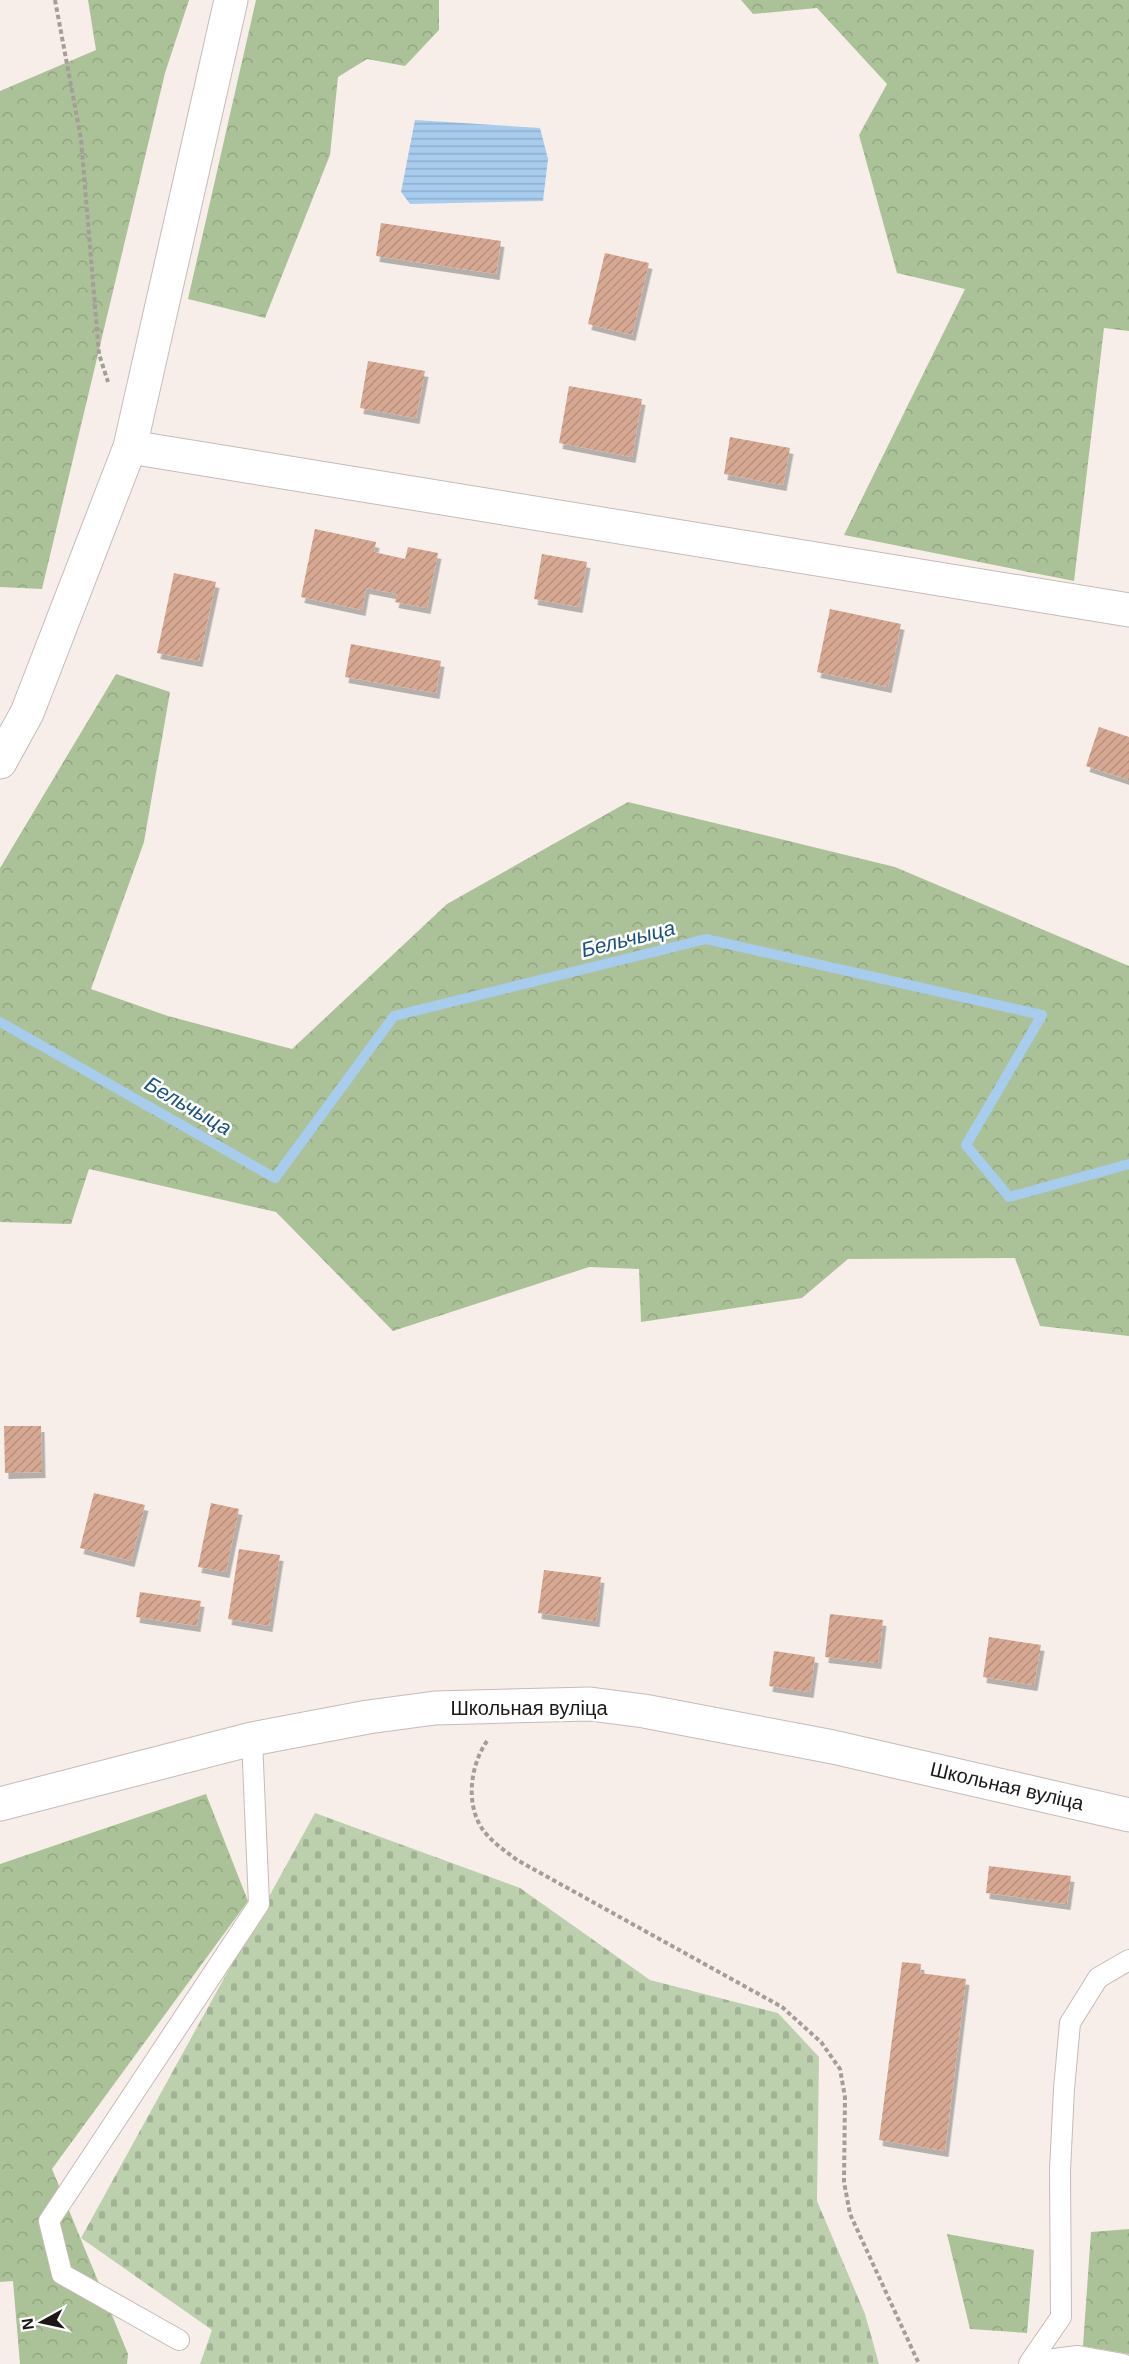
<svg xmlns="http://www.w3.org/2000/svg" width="1129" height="2364" font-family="Helvetica,sans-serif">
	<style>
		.forest { fill: url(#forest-crowns) }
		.cemetery { fill: url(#cemetery-stones) }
		.water { fill: url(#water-rules) }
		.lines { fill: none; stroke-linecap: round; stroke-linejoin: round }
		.stream { stroke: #a7ccee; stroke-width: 10 }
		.building { fill: url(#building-hatch); filter: url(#shadow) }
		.service-casing { stroke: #c5bbb7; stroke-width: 22 }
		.minor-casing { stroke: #c5bbb7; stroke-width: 35 }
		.path { stroke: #a49d9a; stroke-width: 4; stroke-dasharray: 4.5 3; stroke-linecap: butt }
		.service { stroke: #fff; stroke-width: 20 }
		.minor { stroke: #fff; stroke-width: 33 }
		.labels { text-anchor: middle; stroke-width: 5; stroke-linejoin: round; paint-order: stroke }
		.street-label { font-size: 20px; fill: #1b1816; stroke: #fff }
		.water-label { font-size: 21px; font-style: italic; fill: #19527d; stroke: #fff }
	</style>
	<defs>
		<pattern id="forest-crowns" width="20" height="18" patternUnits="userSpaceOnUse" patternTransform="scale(1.5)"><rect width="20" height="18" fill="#abc298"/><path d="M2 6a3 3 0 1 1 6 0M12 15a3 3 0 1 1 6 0" fill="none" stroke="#93a682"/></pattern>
		<pattern id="cemetery-stones" width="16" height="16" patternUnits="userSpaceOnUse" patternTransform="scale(1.5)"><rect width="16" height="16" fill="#bdd0ae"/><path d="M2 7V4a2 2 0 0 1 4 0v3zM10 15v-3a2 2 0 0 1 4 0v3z" fill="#a2b295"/></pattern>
		<pattern id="water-rules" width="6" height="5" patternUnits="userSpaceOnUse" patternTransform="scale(1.5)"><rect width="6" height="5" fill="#a7ccee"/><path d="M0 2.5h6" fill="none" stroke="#8faecb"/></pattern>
		<pattern id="building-hatch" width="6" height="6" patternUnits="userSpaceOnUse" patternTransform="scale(1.5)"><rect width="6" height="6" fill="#d6a892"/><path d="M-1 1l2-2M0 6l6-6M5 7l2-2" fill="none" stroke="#b7907d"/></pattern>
		<filter id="shadow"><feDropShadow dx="3.5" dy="6" stdDeviation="0" flood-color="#0004"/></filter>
	</defs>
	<rect width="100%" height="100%" fill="#f7eee9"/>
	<path class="forest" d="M88,0H189L165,73L42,589L0,587V91L96,50Z
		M256,0H439V30L405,66L367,59L338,77L330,155L265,318L188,299Z
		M741,0H1129V331L1104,328L1074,581L844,535L965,289L897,273L859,135L887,84L817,8L753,14Z
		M116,674L170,692L144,842L91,989L168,1016L292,1049L447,904L628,802L895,867L1129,966V1336L1040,1326L1015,1258L848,1259L802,1298L641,1322L639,1269L589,1267L393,1331L276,1212L89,1169L71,1224L0,1222V868Z
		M206,1794L248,1901L52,2169L128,2354L127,2364H20L13,2281L0,2282V1864Z
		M1129,2229V2354L1083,2346L1091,2232Z
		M947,2234L1034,2250L1027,2333L970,2329Z"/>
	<path class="cemetery" d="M315,1813L520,1888L650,1980L778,2013L819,2057L817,2201L865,2314L879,2364H200L212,2330L81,2238Z"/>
	<path class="water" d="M415,120L540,128L548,159L543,201L410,204L401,192Z"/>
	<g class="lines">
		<path class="stream" d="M0,1022L275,1178L394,1016L706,939L1042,1015L966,1145L1009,1197L1129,1164"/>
	</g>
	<path class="building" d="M381,223L501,241L496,274L376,256Z
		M605,253L649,263L632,335L588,324Z
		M368,361L425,371L416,418L360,408Z
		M569,386L642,399L632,457L559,443Z
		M730,437L790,448L783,485L724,474Z
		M315,529L376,542L374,552L405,559L408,547L438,553L427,608L395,602L397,594L366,588L362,610L301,597Z
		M542,554L587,562L579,607L534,599Z
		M174,573L216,582L199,661L157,653Z
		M830,609L901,624L888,687L817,672Z
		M351,644L441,661L436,693L345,677Z
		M1099,727L1129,737V780L1086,766Z
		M4,1426H41L42,1472L5,1473Z
		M94,1493L145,1505L131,1561L80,1548Z
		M211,1503L239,1509L226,1572L198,1567Z
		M239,1549L280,1555L269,1626L228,1619Z
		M544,1570L601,1577L596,1621L538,1613Z
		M140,1592L201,1601L197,1626L136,1617Z
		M830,1614L883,1620L878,1663L825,1657Z
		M989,1637L1041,1645L1034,1685L983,1677Z
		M774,1651L815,1657L810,1692L769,1686Z
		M989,1866L1071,1876L1067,1904L986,1893Z
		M902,1962L921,1964L920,1973L966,1979L945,2151L879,2140Z"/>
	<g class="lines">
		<defs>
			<path id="service" d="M179,2340L62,2274L49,2221L259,1904L252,1739
				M1030,2362L1061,2317L1060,2170L1064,2089L1070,2023L1098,1978L1129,1960
				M1029,2364L1030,2362L1078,2356L1123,2364"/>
			<path id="minor" d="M130,447L1129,610
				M0,762L27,713L130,447L231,0
				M0,1804L252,1739L368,1717L435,1708L590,1704L644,1711L833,1747L1129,1815"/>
		</defs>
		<use href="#service" class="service-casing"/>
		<use href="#minor" class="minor-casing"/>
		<path class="path" d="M55,0L81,139L99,354L108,382
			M487,1741C469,1767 464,1811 488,1836C496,1845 507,1852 517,1860L782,2007L821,2042L840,2069L845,2097L844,2182L850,2214L919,2364"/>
		<use href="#service" class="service"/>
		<use href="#minor" class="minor"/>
	</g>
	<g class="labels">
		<g class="street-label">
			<text x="529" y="1715">Школьная вуліца</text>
			<text transform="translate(1007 1786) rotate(13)" y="7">Школьная вуліца</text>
		</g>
		<g class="water-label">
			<text transform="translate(628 939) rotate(-14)" y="7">Бельчыца</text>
			<text transform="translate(188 1106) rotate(30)" y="7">Бельчыца</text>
		</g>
	</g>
	<g transform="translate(42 2322) rotate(262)" stroke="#ffffff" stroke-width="4.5" paint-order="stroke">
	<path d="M0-4.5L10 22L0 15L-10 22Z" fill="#1b1816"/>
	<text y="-9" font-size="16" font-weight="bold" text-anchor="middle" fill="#1b1816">N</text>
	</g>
</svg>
